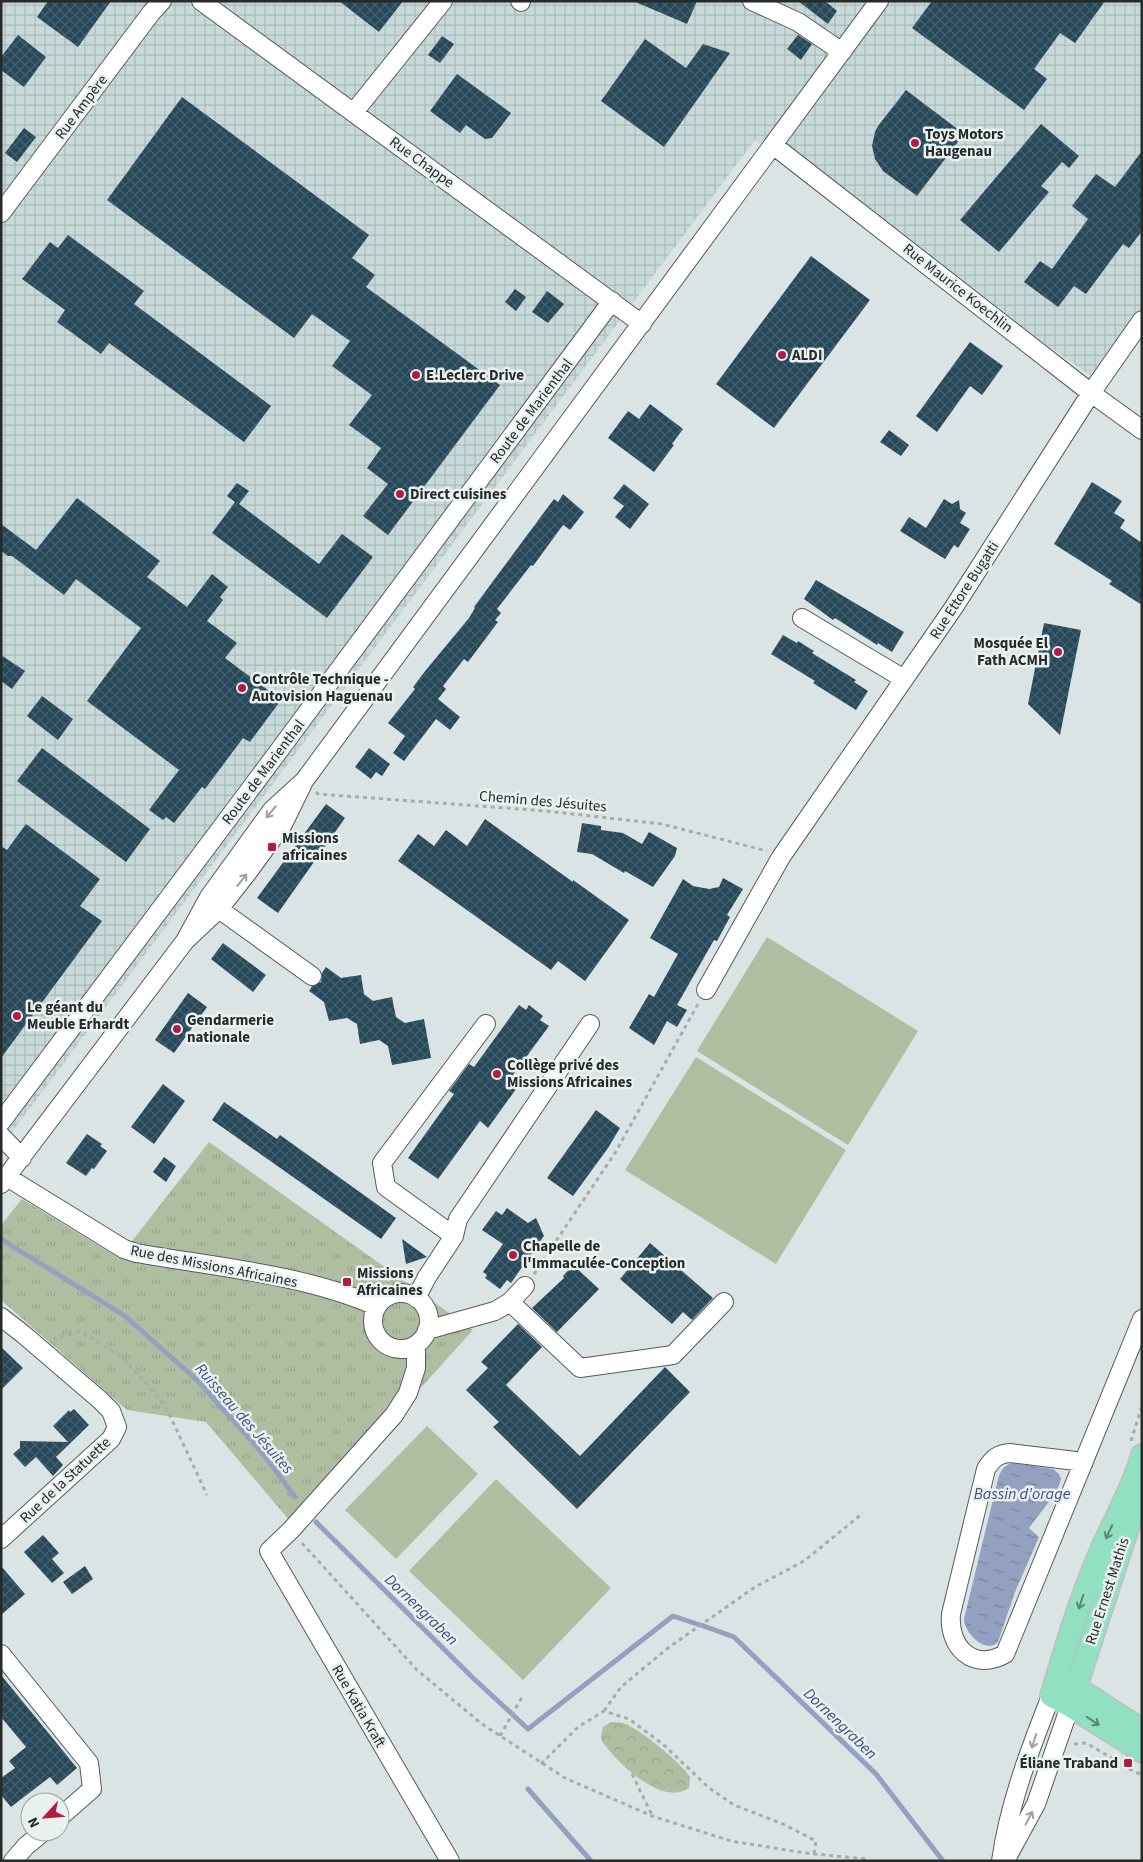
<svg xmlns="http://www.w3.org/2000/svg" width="1143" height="1862" font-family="'Source Sans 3',sans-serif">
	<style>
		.industrial { fill: url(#industrial-grid) }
		.grass { fill: url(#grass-tufts) }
		.park { fill: url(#park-crowns) }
		.garden { fill: #afbea0 }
		.water { fill: url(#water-ripples) }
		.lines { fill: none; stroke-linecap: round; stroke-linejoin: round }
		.stream { stroke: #94a0c0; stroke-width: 5 }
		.building { fill: url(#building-cross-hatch) }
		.minor-casing { stroke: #545b5c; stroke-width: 20 }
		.major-casing { stroke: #bebfbf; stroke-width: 24 }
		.path { stroke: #a5acac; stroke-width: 3; stroke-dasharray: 4 4; stroke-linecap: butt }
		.minor { stroke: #fff; stroke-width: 18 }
		.major { stroke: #92e0c2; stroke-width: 21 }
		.oneway { stroke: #9e9f9f }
		.oneway2 { stroke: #5c8576 }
		.poi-dot { fill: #b01d41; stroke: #e9f1f1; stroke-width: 2 }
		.labels { text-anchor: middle; stroke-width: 5; stroke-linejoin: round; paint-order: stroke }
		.street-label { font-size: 15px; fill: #272a2a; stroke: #e9f1f1 }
		.poi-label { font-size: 15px; font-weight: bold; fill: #272a2a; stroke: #e9f1f1; text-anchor: start }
		.water-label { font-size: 16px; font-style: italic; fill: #404f7d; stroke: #e9f1f1 }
	</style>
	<defs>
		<pattern id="industrial-grid" width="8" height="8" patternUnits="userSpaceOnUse" patternTransform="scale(1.25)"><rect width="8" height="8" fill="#c8d9d9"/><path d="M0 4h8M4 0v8" fill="none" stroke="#acbaba"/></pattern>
		<pattern id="grass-tufts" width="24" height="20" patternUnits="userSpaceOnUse" patternTransform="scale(1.25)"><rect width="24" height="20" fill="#afbea0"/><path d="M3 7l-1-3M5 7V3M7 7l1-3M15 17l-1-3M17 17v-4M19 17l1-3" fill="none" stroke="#97a38a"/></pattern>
		<pattern id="park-crowns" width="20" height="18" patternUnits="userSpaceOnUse" patternTransform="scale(1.25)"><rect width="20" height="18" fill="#afbea0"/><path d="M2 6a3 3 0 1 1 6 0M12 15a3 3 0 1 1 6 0" fill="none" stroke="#97a38a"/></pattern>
		<pattern id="water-ripples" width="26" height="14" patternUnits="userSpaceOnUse" patternTransform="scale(1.25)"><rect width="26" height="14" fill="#94a0c0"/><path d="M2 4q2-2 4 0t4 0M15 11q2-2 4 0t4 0" fill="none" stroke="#79839c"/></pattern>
		<pattern id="building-cross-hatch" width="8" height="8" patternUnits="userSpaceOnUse" patternTransform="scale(1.25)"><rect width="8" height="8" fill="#274859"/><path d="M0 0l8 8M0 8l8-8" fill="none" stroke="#45606d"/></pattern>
	</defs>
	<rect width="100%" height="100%" fill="#dbe4e4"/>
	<path class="industrial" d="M1,1H1142V313L1094,378L755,140L1,1147Z"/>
	<path class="grass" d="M209,1142L473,1330L417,1392L301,1534L206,1422L127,1410L1,1300V1225L22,1199L119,1258Z"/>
	<path class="park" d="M611,1722C615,1722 619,1722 623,1723C639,1728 681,1763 690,1777L689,1788C662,1807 617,1763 602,1741L601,1737L603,1727Z"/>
	<path class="garden" d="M767,937L918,1031L848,1145L697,1051Z
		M696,1057L846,1150L776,1264L625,1170Z
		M427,1426L478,1474L396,1559L345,1510Z
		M496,1479L611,1588L523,1680L409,1571Z"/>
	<path class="water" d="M1012,1463L1053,1469L1059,1474L1061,1479L1057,1491L1029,1528L1039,1537L1015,1592L998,1642C985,1655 964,1632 964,1619L998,1479C1001,1470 1003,1466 1012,1463Z"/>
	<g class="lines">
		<path class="stream" d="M1,1239L125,1316L199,1382L264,1455L295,1497
			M316,1522L473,1678L511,1713
			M701,1625L734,1637L876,1774L943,1861
			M513,1715L528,1729L673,1616L700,1625
			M528,1789L591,1861"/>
	</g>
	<path class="building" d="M48,1H111L78,47L37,17Z
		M339,1H403L379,32Z
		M633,1H697L687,24Z
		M798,1H825L837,11L828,24Z
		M932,1H1105L1075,43L1060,33L1034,69L1047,79L1024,110L912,28Z
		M18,35L46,57L24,87L1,70V57Z
		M798,35L812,44L801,60L787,49Z
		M442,36L454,44L440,63L428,55Z
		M645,39L686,68L703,44L730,53L664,147L601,101Z
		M457,74L511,113L492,138L485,139L466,125L460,133L430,111Z
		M906,90L964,134L917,196L883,171L875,159L872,146L875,132L878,126Z
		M182,97L369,235L352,258L375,275L366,287L500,385L388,535L363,516L388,484L367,468L381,448L349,425L372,395L332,366L350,341L312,314L294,338L107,200Z
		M1041,124L1079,156L1069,168L1062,162L1041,186L1049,192L999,252L960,220Z
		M24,128L36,137L17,162L5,153Z
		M1142,151V231L1129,248L1123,244L1086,294L1074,286L1058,307L1024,282L1040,261L1052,269L1088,219L1072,206L1096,174L1115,187Z
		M68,235L144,291L134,304L271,406L244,442L109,343L101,354L57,322L65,310L22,279L50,242L58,248Z
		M811,256L870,300L774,428L716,384Z
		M515,289L526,297L516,311L505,302Z
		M547,291L564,304L548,323L532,312Z
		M970,342L1003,366L982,395L970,386L937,432L916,416Z
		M650,404L683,429L672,444L674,445L654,472L608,438L628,411L639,419Z
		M889,430L909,445L901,456L880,442Z
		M1092,482L1122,501L1114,513L1125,520L1120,528L1142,543V605L1109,584L1112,581L1054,544Z
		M237,483L249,491L239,504L319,564L342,534L373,557L327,618L212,533L235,502L227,496Z
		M624,484L649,504L630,529L615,517L624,506L613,498Z
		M563,494L584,512L570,530L563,525L533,566L531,565L497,609L501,613L495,620L498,622L468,662L464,659L443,686L446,689L438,699L460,717L450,730L436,719L404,761L393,753L405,736L388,723L415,689L413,687L426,670L469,618L475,608L474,607L545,511L554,499L558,502Z
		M77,498L160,561L147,577L187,607L212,574L228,587L220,597L223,600L207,621L237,643L225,658L281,700L250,742L243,738L205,789L202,787L174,823L166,817L163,820L149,810L179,770L87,701L141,628L76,579L64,595L12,556H8L1,551V524L36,550Z
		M944,499L952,504L959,500L960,509L966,513L960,523L970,529L958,548L954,545L945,559L900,531L909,517L926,528Z
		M816,580L904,632L892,652L878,643L877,645L835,618L833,620L804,599Z
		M1044,623L1081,630L1060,735L1028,704Z
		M783,635L797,643L798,641L814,651L812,653L856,680L854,682L868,691L856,710L813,683L815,681L771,654Z
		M1,655L25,671L12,689L1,681Z
		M42,696L73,719L58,740L27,716Z
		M42,748L150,829L126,862L17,781Z
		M369,748L390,764L382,776L376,772L371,779L355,767Z
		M326,804L345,818L278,913L257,898Z
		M485,819L573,882V880L629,920L585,981L558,961L551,970L398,861L418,834L434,846L446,830L467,846Z
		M582,823L601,826V830L623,833L642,844L649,832L677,848L675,856L653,887L625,871L624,873L592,854L577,852Z
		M26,824L100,879L80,906L102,921L1,1058V846L7,850Z
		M723,878L743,889L727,915L730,917L717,941L714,940L677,1005L687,1010L677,1027L667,1021L654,1045L629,1028L649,994L654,997L678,954L650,938L683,879L693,886L709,889L719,887Z
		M223,943L266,975L253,992L211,959Z
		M326,967L341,978L361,975L364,994L373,1001L392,997L396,1017L405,1023L424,1019L431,1058L392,1065L388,1046L379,1040L360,1044L357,1024L347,1018L329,1021L324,1002L309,991L312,986L321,982L322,973Z
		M188,993L207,1007L174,1053L155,1040Z
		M519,1005L526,1010L529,1005L543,1016L540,1020L549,1026L507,1083L516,1089L488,1128L480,1121L438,1179L408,1158L454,1094L449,1091L469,1064L474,1067Z
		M163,1084L185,1101L154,1144L131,1127Z
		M224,1102L277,1139L280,1135L396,1218L381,1239L212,1120Z
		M596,1110L620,1128L608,1148L573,1196L547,1178Z
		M87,1134L102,1144L100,1146L107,1151L94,1169L92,1168L86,1176L66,1163Z
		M164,1157L176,1166L166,1182L153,1172Z
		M507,1208L528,1223L536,1218L544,1236L511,1283L507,1280L500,1289L485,1278L487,1275L483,1272L503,1244L482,1230L496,1211L502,1215Z
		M402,1239L427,1257L406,1264Z
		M650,1243L713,1298L692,1320L683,1312L672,1324L620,1279Z
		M573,1265L599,1289L557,1332L532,1308L564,1278L563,1276Z
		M518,1324L542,1347L506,1385L580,1456L665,1367L690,1392L577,1509L493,1427L499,1422L466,1390L488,1368L481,1362Z
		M1,1347L23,1368L1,1390Z
		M74,1409L89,1425L56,1457L63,1465L53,1476L36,1457L25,1467L13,1454L20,1448V1441L68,1442L53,1426L69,1410L70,1412Z
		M43,1535L59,1553L52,1559L64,1573L52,1583L24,1552Z
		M1,1566L25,1594L1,1615Z
		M85,1566L93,1579L72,1594L63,1582Z
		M1,1675L77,1768L57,1785L50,1777L11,1807L1,1795V1778L15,1768L9,1761L26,1747L1,1717Z"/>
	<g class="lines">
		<defs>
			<path id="minor" d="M201,1L642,324
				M520,1L521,2
				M752,1L798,22L842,52
				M354,112L443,1
				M773,145L1091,393L1142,430
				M1,213L151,13L162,1
				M802,618L904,679
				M304,781L879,1
				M209,902L312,976
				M706,990L781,857L954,607L1091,393L1142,320
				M1,1122L275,756L612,301
				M1,1136L22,1158
				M7,1177L124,1249L136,1253C216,1267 302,1274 376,1306
				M1,1184L185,941L209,897L272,810L304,781L283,824L248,872L219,909L185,941
				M454,1236L386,1187L382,1163L486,1024
				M373 1321a28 28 0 1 1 56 0a28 28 0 1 1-56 0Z
				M416,1298L427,1277L454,1236L458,1219L590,1024
				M510,1302L580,1368L673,1355L724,1302
				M1,1317L23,1334L100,1400L111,1411L117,1427L111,1439L1,1539
				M427,1330L495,1311L510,1302L525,1286
				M416,1345V1368L408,1393L394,1415L291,1530L269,1551L450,1861
				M1084,1462L1010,1453C998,1454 993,1458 986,1469L951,1614C948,1647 973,1672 1005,1654L1142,1319
				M1,1654L89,1763L92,1789L60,1817
				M13,1861L26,1846L43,1832
				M1001,1861C1009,1804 1030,1749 1051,1696
				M1005,1861L1036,1804L1070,1706"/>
			<path id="major" d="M1142,1455C1132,1491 1112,1523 1098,1557C1079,1602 1065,1649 1051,1696L1070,1706L1142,1752
				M1064,1681L1076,1687L1142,1730
				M1070,1706L1131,1519L1134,1493"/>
		</defs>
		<use href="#minor" class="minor-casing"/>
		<use href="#major" class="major-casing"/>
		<path class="path" d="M316,792L318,794L546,811L662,824L767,851
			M534,1274L615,1153L698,1004
			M53,1339L80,1331L123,1358L165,1405L207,1495
			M1131,1441L1142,1406
			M302,1543L417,1670L482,1724L565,1778L652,1816L731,1841L805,1853L866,1859L868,1861
			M604,1711L621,1687L668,1648L755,1587L804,1561L863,1513
			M500,1736L522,1697
			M1074,1744L1086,1743L1117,1761
			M541,1764L578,1727L604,1711L629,1719L664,1745L709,1788L734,1805L783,1824L816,1841L814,1854
			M1129,1769L1142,1775
			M632,1774L652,1815"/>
		<use href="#minor" class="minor"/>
		<use href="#major" class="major"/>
	</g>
	<defs><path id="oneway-shaft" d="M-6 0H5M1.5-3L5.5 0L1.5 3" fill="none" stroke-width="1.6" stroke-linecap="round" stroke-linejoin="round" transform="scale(1.25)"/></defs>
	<g class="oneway">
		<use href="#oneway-shaft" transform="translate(271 812) rotate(130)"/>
		<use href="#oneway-shaft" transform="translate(242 880) rotate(-52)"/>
		<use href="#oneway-shaft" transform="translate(1034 1741) rotate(108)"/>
		<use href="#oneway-shaft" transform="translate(1029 1818) rotate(-62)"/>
	</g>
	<g class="oneway2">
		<use href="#oneway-shaft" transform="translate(1109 1532) rotate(115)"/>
		<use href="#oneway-shaft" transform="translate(1081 1602) rotate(108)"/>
		<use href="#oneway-shaft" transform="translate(1093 1721) rotate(34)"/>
	</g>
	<g class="poi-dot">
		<circle cx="915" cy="143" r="5"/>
		<circle cx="782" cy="355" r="5"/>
		<circle cx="416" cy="375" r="5"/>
		<circle cx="400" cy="494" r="5"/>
		<circle cx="1058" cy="652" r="5"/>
		<circle cx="242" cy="688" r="5"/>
		<rect x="267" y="842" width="10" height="10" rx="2.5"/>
		<circle cx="17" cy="1016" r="5"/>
		<circle cx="177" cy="1029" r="5"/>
		<circle cx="497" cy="1074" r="5"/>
		<circle cx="513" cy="1255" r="5"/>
		<rect x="342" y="1277" width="10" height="10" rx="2.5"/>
		<rect x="1123" y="1758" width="10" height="10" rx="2.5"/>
	</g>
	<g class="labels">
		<g class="street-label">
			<text transform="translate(81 107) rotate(-53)" y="5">Rue Ampère</text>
			<text transform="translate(422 162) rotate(36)" y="5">Rue Chappe</text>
			<text transform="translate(958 288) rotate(38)" y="5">Rue Maurice Koechlin</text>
			<text transform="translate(531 411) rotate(-53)" y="5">Route de Marienthal</text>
			<text transform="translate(964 590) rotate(-57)" y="5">Rue Ettore Bugatti</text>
			<text transform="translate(263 772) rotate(-53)" y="5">Route de Marienthal</text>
			<text transform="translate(543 801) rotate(5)" y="5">Chemin des Jésuites</text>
			<text transform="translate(214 1266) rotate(11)" y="5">Rue des Missions Africaines</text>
			<text transform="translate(65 1480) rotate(-43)" y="5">Rue de la Statuette</text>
			<text transform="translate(1107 1591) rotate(-72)" y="5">Rue Ernest Mathis</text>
			<text transform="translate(359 1706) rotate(60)" y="5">Rue Katia Kraft</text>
		</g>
		<g class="poi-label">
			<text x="925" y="139">Toys Motors<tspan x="925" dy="17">Haugenau</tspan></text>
			<text x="792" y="360">ALDI</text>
			<text x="426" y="380">E.Leclerc Drive</text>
			<text x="410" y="499">Direct cuisines</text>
			<text x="1048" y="648" text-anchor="end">Mosquée El<tspan x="1048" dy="17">Fath ACMH</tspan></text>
			<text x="252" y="684">Contrôle Technique -<tspan x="252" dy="17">Autovision Haguenau</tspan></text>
			<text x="282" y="843">Missions<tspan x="282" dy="17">africaines</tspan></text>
			<text x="27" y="1012">Le géant du<tspan x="27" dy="17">Meuble Erhardt</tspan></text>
			<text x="187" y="1025">Gendarmerie<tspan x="187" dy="17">nationale</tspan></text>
			<text x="507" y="1070">Collège privé des<tspan x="507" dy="17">Missions Africaines</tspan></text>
			<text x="523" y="1251">Chapelle de<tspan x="523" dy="17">l'Immaculée-Conception</tspan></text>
			<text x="357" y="1278">Missions<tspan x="357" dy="17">Africaines</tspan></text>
			<text x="1118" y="1768" text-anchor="end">Éliane Traband</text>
		</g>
		<g class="water-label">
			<text transform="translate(245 1418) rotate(49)" y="6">Ruisseau des Jésuites</text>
			<text x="1022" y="1499">Bassin d'orage</text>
			<text transform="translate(422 1609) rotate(44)" y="6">Dornengraben</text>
			<text transform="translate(841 1723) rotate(44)" y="6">Dornengraben</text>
		</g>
	</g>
	<rect width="1143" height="1862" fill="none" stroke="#272a2a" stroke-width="5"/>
	<g transform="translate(45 1817) rotate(244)"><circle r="24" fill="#e9f1f1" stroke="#9ba1a1"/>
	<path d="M0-4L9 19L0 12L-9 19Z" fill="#b01d41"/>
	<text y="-8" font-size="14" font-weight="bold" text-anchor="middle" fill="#272a2a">N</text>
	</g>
</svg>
